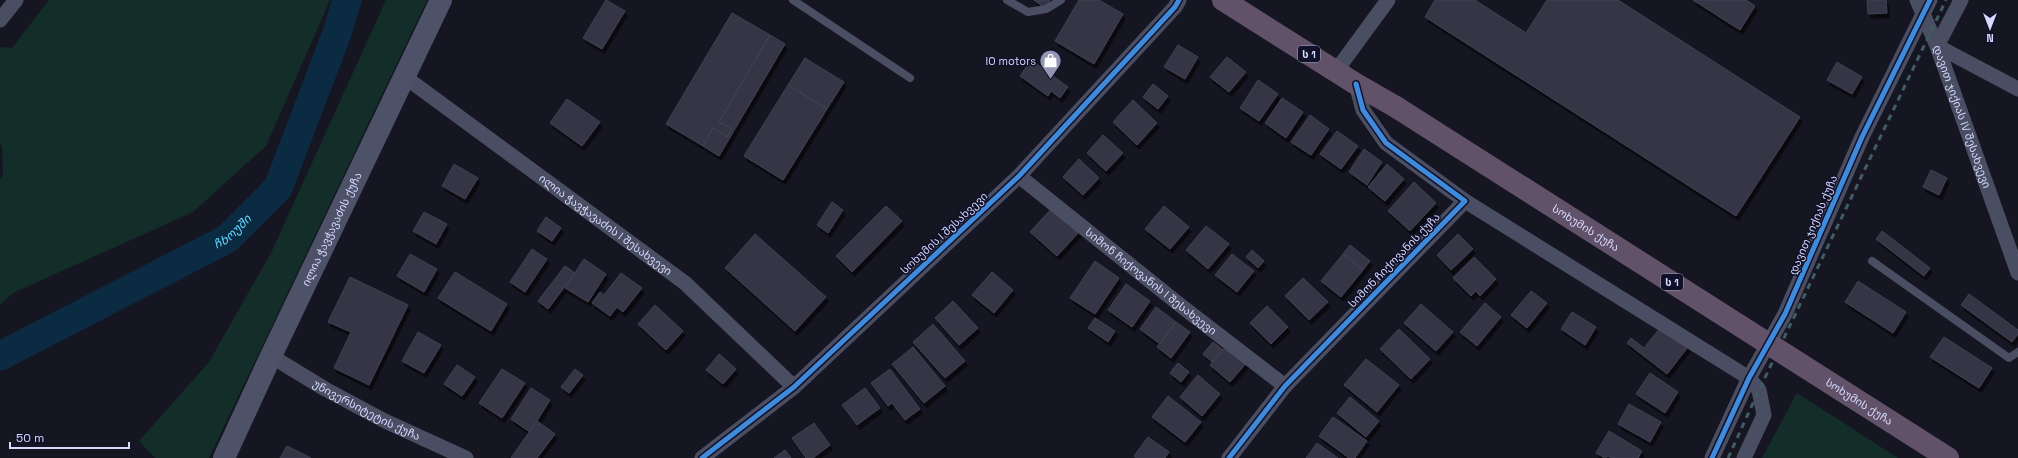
<svg xmlns="http://www.w3.org/2000/svg" width="2018" height="458" font-family="'Space Grotesk','Noto Sans Georgian',sans-serif">
	<style>
		.green { fill: #132e29 }
		.lines { fill: none; stroke-linecap: round; stroke-linejoin: round }
		.river { stroke: #0b2b43; stroke-width: 29 }
		.building { fill: #343444; stroke: #414156; filter: url(#shadow) }
		.lane { stroke: #4a4e63; stroke-width: 8 }
		.street { stroke: #4a4e63; stroke-width: 15 }
		.secondary { stroke: #4d5269; stroke-width: 22 }
		.highway { stroke: #615269; stroke-width: 22 }
		.rail { stroke: #405c65; stroke-width: 3; stroke-dasharray: 6 5; stroke-linecap: butt }
		.highway-bridge { stroke: #615269; stroke-width: 22 }
		.cycleway-casing { stroke: #101128; stroke-width: 8 }
		.cycleway { stroke: #408adc; stroke-width: 5 }
		.labels { text-anchor: middle; stroke-width: 3; stroke-linejoin: round; paint-order: stroke }
		.shield { fill: #101128; stroke: #9b9ebe; stroke-width: 1 }
		.shield-label { font-size: 10px; font-weight: bold; fill: #d6daff }
		.poi-label { font-size: 11px; fill: #d6daff; stroke: #101128; text-anchor: end }
		.street-label { font-size: 11px; fill: #d6daff; stroke: #101128 }
		.water-label { font-size: 12px; font-style: italic; fill: #64d8ff; stroke: #101128 }
	</style>
	<defs>
		<filter id="shadow"><feDropShadow dx="2.5" dy="4.5" stdDeviation="0" flood-color="#0009"/></filter>
	</defs>
	<rect width="100%" height="100%" fill="#161622"/>
	<path class="green" d="M49,0H330L266,146L193,212L13,293L0,305V180L3,175L2,146L0,144V47L12,48Z
		M386,0H427L209,458H155L139,441L209,362L271,253Z
		M1797,393L1898,458H1762Z"/>
	<g class="lines">
		<path class="river" id="s1" d="M0,356L227,239L278,188L337,33L347,0"/>
	</g>
	<path class="building" d="M606,0L625,11L602,49L583,38Z
		M1034,0H1050L1045,8Z
		M1079,0H1099L1123,14L1094,64L1055,41Z
		M1435,0H1475L1526,33L1547,0H1618L1800,117L1736,216L1425,17Z
		M1693,0H1746L1755,6L1740,30Z
		M1867,0H1886L1887,13L1868,14Z
		M732,13L770,35L719,122L732,129L727,137L713,128L703,146L666,124Z
		M770,35L785,44L719,156L703,146L713,128L727,137L732,129L719,122Z
		M1178,45L1198,57L1185,79L1164,67Z
		M1227,57L1246,72L1229,92L1210,77Z
		M805,58L844,82L827,109L788,85Z
		M1031,60L1068,87L1060,98L1051,91L1048,96L1020,76Z
		M1837,62L1862,77L1852,94L1827,80Z
		M1258,80L1278,94L1259,121L1240,108Z
		M1153,84L1168,96L1158,109L1143,97Z
		M788,85L827,109L783,180L744,156Z
		M1282,98L1303,112L1286,138L1265,123Z
		M567,99L600,122L582,146L550,123Z
		M1133,100L1157,123L1137,145L1113,122Z
		M1310,115L1329,129L1311,155L1291,142Z
		M1337,131L1358,146L1341,169L1320,154Z
		M1103,135L1123,153L1106,171L1087,153Z
		M1364,149L1382,162L1367,185L1349,172Z
		M1079,159L1099,178L1083,195L1063,177Z
		M454,164L478,178L465,199L442,186Z
		M1387,164L1404,179L1385,201L1368,187Z
		M1931,170L1947,178L1939,195L1923,187Z
		M1414,182L1436,203L1410,231L1388,211Z
		M832,202L843,210L828,233L817,225Z
		M886,206L902,221L852,272L836,256Z
		M1164,206L1189,227L1170,249L1145,229Z
		M1052,208L1079,232L1057,256L1030,232Z
		M424,212L447,224L436,244L413,231Z
		M546,217L561,228L552,241L537,231Z
		M1206,226L1229,244L1208,269L1186,250Z
		M1882,231L1930,268L1924,276L1876,239Z
		M755,234L826,297L795,331L725,268Z
		M1458,234L1473,249L1451,270L1437,255Z
		M1350,245L1370,261L1363,270L1343,254Z
		M532,249L547,259L525,292L510,282Z
		M1252,250L1264,261L1258,268L1246,257Z
		M410,254L437,269L424,292L397,276Z
		M1232,254L1254,271L1237,292L1215,275Z
		M1343,254L1363,270L1341,297L1321,281Z
		M1474,257L1496,279L1480,296L1476,291L1471,296L1453,278Z
		M584,259L606,274L588,302L565,288Z
		M1095,261L1119,278L1095,314L1070,298Z
		M565,266L575,273L548,309L538,301Z
		M455,272L507,304L491,331L438,298Z
		M992,272L1013,290L994,313L972,295Z
		M621,273L642,288L623,312L617,307L610,316L592,303L600,292L604,295Z
		M350,277L408,305L369,385L334,368L351,332L328,322Z
		M1303,278L1328,302L1309,320L1285,296Z
		M1858,281L1906,312L1893,333L1845,302Z
		M1126,284L1150,301L1132,327L1108,310Z
		M1531,291L1547,303L1527,328L1511,315Z
		M1969,294L2018,330V334L2012,342L1961,305Z
		M953,301L978,328L959,345L935,318Z
		M1485,303L1501,317L1477,346L1460,332Z
		M1421,304L1453,332L1436,351L1404,323Z
		M655,305L683,331L666,350L638,324Z
		M1267,306L1288,327L1271,344L1250,323Z
		M1156,307L1176,322L1160,344L1140,329Z
		M1572,312L1596,327L1585,345L1561,329Z
		M1095,318L1115,331L1108,342L1088,328Z
		M1176,322L1190,332L1171,358L1157,347Z
		M933,324L965,361L945,378L913,342Z
		M1661,327L1688,347L1667,374L1627,343L1631,338L1644,348Z
		M1399,329L1430,359L1411,379L1380,349Z
		M418,332L441,345L424,373L402,361Z
		M1944,337L1992,368L1979,388L1930,357Z
		M1213,342L1223,350L1212,362L1203,354Z
		M1228,344L1248,361L1230,382L1210,365Z
		M913,347L945,386L924,403L892,364Z
		M719,354L736,369L723,384L706,370Z
		M1366,359L1399,385L1377,412L1344,385Z
		M1178,363L1189,372L1181,382L1170,373Z
		M457,365L475,377L462,396L444,384Z
		M502,369L525,383L502,418L479,403Z
		M575,369L583,375L569,393L561,387Z
		M890,369L920,409L905,420L892,403L888,406L871,383Z
		M1650,373L1678,392L1665,413L1636,394Z
		M1198,375L1220,394L1202,416L1180,397Z
		M531,388L550,400L530,432L511,419Z
		M865,388L880,408L857,425L842,405Z
		M1168,396L1201,422L1185,442L1152,417Z
		M1350,397L1379,421L1366,437L1337,413Z
		M1629,404L1661,422L1650,442L1618,424Z
		M1333,417L1367,441L1355,458H1349L1319,436Z
		M537,421L555,434L537,458H511Z
		M814,423L830,445L813,458H806L792,438Z
		M1609,431L1642,451L1638,458H1612L1608,456L1605,458L1596,453Z
		M1148,437L1169,452L1165,458H1137L1134,456Z
		M1317,443L1338,458H1306Z
		M287,446L311,458H280Z
		M785,450L791,458H774Z"/>
	<g class="lines">
		<path class="lane" d="M793,0L910,78
			M1007,0L1028,12L1046,9L1061,0
			M1872,261L2009,358L2018,352"/>
		<g class="street">
			<path id="s2" d="M1917,0L1937,46L2018,273"/>
			<path d="M0,20L16,0"/>
			<path d="M1937,46L2018,89"/>
			<path d="M1937,46L1961,0"/>
			<path d="M1336,71L1388,0"/>
			<path id="s3" d="M405,77L685,283L794,387"/>
			<path id="s4" d="M1019,176L1180,305L1285,386"/>
			<path d="M1465,201L1749,378L1759,390L1764,415L1744,458"/>
			<path id="s5" d="M271,356L325,389L385,421L466,458"/>
			<path d="M702,458L794,387L1019,176L1175,7L1179,0"/>
			<path d="M1229,458L1285,386L1465,201L1386,143L1363,110L1356,84"/>
			<path d="M1712,458L1749,378L1785,314L1862,137L1930,0"/>
		</g>
		<path class="secondary" id="s6" d="M224,458L271,356L441,0"/>
		<path class="highway" d="M1223,0L1356,84L1396,107"/>
		<path class="rail" d="M1728,458L1759,390L1946,0"/>
		<path class="highway-bridge" id="s7" d="M1396,107L1948,458"/>
		<defs>
			<path id="cycleway" d="M702,458L794,387L1019,176L1175,7L1179,0
				M1229,458L1285,386L1465,201L1386,143L1363,110L1356,84
				M1712,458L1749,378L1785,314L1862,137L1930,0"/>
		</defs>
		<use href="#cycleway" class="cycleway-casing"/>
		<use href="#cycleway" class="cycleway"/>
	</g>
	<defs>
		<symbol id="shop-pin" viewBox="-11 -11 22 30"><path d="M0 17L-7.5 6A9.5 9.5 0 1 1 7.5 6Z" fill="#9395b2" stroke="#101128"/><path d="M-5-2.5h2.3a2.7 3.5 0 0 1 5.4 0H5L5.5 6h-11ZM-1.5-2.5h3a1.5 2.3 0 0 0-3 0Z" fill="#fff"/></symbol>
	</defs>
	<g fill-rule="evenodd">
		<use href="#shop-pin" x="1038" y="48" width="25" height="34"/>
	</g>
	<g class="labels">
		<g class="shield">
			<rect x="1298" y="46" width="22" height="16" rx="3"/>
			<rect x="1661" y="274" width="22" height="16" rx="3"/>
		</g>
		<g class="shield-label">
			<text x="1309" y="58">ს 1</text>
			<text x="1672" y="286">ს 1</text>
		</g>
		<g class="poi-label">
			<text x="1036" y="65">IO motors</text>
		</g>
		<g class="street-label">
			<text dy="4" stroke="none"><textPath href="#s2" startOffset="125">დავით ჯიქიას IV შესახვევი</textPath></text>
			<text dy="4" stroke="none"><textPath href="#s3" startOffset="249">ილია ჭავჭავაძის I შესახვევი</textPath></text>
			<text transform="translate(1813 225) rotate(-67)" y="4">დავით ჯიქიას ქუჩა</text>
			<text dy="4" stroke="none"><textPath href="#s7" startOffset="225">სოხუმის ქუჩა</textPath></text>
			<text dy="4" stroke="none"><textPath href="#s6" startOffset="253">ილია ჭავჭავაძის ქუჩა</textPath></text>
			<text transform="translate(944 233) rotate(-43)" y="4">სოხუმის I შესახვევი</text>
			<text transform="translate(1394 260) rotate(-46)" y="4">სიმონ ჩიქოვანის ქუჩა</text>
			<text dy="4" stroke="none"><textPath href="#s4" startOffset="169">სიმონ ჩიქოვანის I შესახვევი</textPath></text>
			<text dy="4" stroke="none"><textPath href="#s7" startOffset="549">სოხუმის ქუჩა</textPath></text>
			<text dy="4" stroke="none"><textPath href="#s5" startOffset="110">უნივერსიტეტის ქუჩა</textPath></text>
		</g>
		<g class="water-label">
			<text dy="4" stroke="none"><textPath href="#s1" startOffset="264">ჩხოუში</textPath></text>
		</g>
	</g>
	<g transform="translate(1990 28) rotate(180)" stroke="#101128" stroke-width="3" paint-order="stroke">
	<path d="M0-3L7 15L0 10L-7 15Z" fill="#d6daff"/>
	<text y="-6" font-size="11" font-weight="bold" text-anchor="middle" fill="#d6daff">N</text>
	</g>
	<path d="M10 442v6h119v-6" fill="none" stroke="#d6daff" stroke-width="2"/>
	<text x="16" y="442" font-size="12" fill="#d6daff" stroke="#101128" stroke-width="3" paint-order="stroke">50 m</text>
</svg>
